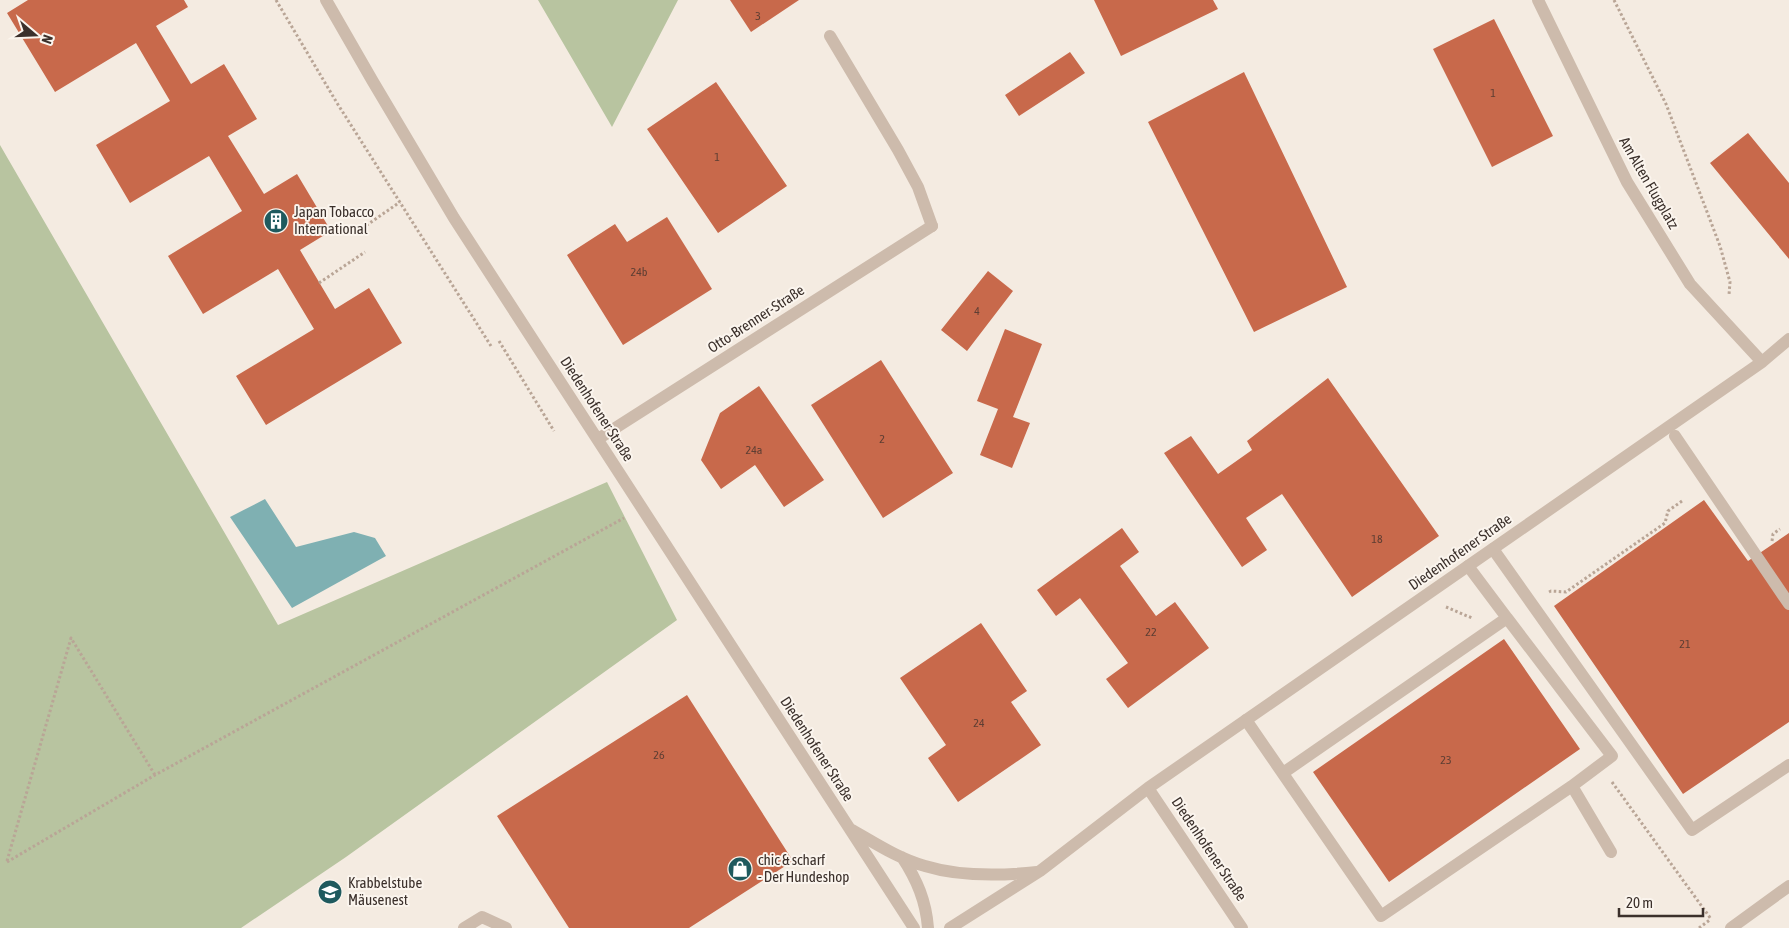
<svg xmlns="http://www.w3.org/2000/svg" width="1789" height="928" font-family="'Asap Condensed',sans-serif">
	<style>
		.green { fill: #b8c4a0 }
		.water { fill: #7fb0b2 }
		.building { fill: #c8694b }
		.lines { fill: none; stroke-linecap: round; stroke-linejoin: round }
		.path { stroke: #b9a596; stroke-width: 3; stroke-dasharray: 2.5 2.5; stroke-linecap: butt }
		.lane { stroke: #cdbbac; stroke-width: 12 }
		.street { stroke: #cdbbac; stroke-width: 12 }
		.labels { text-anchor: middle; stroke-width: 4; stroke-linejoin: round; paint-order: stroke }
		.number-label { font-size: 12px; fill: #5e3e33 }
		.street-label { font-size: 15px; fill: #3b302b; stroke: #fbf5ee }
		.poi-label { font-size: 15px; fill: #3b302b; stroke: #fbf5ee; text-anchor: start }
	</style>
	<rect width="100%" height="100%" fill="#f4ebe1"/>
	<path class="green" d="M538,0H678L612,127Z
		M0,145L278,625L607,482L677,620L346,857L241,928H0Z"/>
	<path class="water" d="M265,499L296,547L354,532L375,538L386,556L292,608L230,517Z"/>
	<path class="building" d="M28,0H184L188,7L156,26L191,84L224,64L257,119L228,136L264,194L297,174L331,231L300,250L335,309L369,288L402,343L266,425L236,376L314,329L278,269L203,314L168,256L242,211L209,156L130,203L96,145L170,101L136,43L55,92L7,13Z
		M730,0H799L751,32Z
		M1094,0H1213L1218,9L1121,56Z
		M1494,19L1553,136L1492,167L1433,49Z
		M1070,52L1085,73L1019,116L1005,95Z
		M1244,72L1347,287L1254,332L1148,122Z
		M716,82L787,186L718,233L647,129Z
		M1748,133L1789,183V259L1710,163Z
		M667,217L712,289L623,345L567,255L615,224L627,242Z
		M988,271L1013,291L967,351L941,330Z
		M1005,329L1042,344L1013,417L1030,423L1012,468L980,455L998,409L977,401Z
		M881,360L953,473L883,518L811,405Z
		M1328,378L1439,536L1352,597L1282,494L1246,518L1267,550L1242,567L1164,453L1191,436L1218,474L1252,450L1247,441Z
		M759,386L824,480L784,507L755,465L721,489L701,460L720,413Z
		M1704,500L1748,561L1789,533V722L1683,794L1554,606Z
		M1122,528L1139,552L1120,566L1156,616L1175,602L1209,648L1128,708L1106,679L1128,663L1080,598L1056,616L1037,590Z
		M981,623L1027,691L1011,702L1041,745L958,802L928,758L946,745L900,678Z
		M1504,639L1580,749L1389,882L1313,772Z
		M687,695L793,861L689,928H569L497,816Z"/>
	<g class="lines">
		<path class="path" d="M276,0L337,103L491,346
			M1614,0L1666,104L1720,246L1730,282L1729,295
			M354,234L400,202
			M319,283L365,252
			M499,341L554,431
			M1772,541L1773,534L1780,529
			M1549,592L1551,591L1566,592L1665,523L1668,511L1682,501
			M1446,607L1472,618
			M1612,782L1711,919
			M7,861L71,638L155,775
			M7,862L155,775L624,518
			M1699,928L1711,919"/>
		<path class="lane" d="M830,36L898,150L918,187L932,226
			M1675,436L1789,604
			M1493,549L1692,830L1789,765
			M1468,566L1507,618
			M1246,720L1381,916L1572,786L1611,852
			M1283,773L1507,618L1612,756L1572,786
			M464,928L482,917L506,928
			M1731,928L1789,886"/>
		<path class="street" d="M326,0L372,80L454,218L914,928
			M1538,0L1627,182L1690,284L1762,362
			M598,439L932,226
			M1148,788L1242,928
			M852,830C875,843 899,859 925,866C961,877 1000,876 1037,872
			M902,857C917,880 926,901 928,928
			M950,928L1040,871L1148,788L1762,362L1789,339"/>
	</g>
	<defs>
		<symbol id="building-disc" viewBox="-11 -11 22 22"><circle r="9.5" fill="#1f5a5e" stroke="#fbf5ee"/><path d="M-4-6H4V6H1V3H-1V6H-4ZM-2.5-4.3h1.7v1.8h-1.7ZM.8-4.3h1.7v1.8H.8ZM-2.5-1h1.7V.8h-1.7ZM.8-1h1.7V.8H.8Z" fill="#fff"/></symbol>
		<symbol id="shop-disc" viewBox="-11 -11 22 22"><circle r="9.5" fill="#1f5a5e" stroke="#fbf5ee"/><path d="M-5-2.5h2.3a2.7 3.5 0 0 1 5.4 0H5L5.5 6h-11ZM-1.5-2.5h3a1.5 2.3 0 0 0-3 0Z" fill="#fff"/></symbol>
		<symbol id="school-disc" viewBox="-11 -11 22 22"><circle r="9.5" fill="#1f5a5e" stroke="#fbf5ee"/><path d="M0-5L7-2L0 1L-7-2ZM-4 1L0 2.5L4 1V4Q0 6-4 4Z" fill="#fff"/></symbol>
	</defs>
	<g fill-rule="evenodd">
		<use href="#building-disc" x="262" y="207" width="28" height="28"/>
		<use href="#shop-disc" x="726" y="855" width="28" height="28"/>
		<use href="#school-disc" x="316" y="878" width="28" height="28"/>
	</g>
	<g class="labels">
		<g class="number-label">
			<text x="758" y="20">3</text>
			<text x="1493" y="97">1</text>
			<text x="717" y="161">1</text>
			<text x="639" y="276">24b</text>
			<text x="977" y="315">4</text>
			<text x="882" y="443">2</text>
			<text x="754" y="454">24a</text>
			<text x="1377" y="543">18</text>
			<text x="1151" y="636">22</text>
			<text x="1685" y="648">21</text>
			<text x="979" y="727">24</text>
			<text x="659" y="759">26</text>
			<text x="1446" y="764">23</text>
		</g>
		<g class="street-label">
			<text transform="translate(1649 183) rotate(60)" y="5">Am Alten Flugplatz</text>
			<text transform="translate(756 319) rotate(-33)" y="5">Otto-Brenner-Straße</text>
			<text transform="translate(597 409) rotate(57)" y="5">Diedenhofener Straße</text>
			<text transform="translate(1460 552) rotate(-35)" y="5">Diedenhofener Straße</text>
			<text transform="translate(817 749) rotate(57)" y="5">Diedenhofener Straße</text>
			<text transform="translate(1209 849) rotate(56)" y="5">Diedenhofener Straße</text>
		</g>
		<g class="poi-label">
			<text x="294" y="217">Japan Tobacco<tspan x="294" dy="17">International</tspan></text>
			<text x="758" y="865">chic &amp; scharf<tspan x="758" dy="17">- Der Hundeshop</tspan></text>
			<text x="348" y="888">Krabbelstube<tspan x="348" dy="17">Mäusenest</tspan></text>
		</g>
	</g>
	<g transform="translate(35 35) rotate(109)" stroke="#fbf5ee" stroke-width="4" paint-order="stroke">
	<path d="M0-4L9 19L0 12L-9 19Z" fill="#3b302b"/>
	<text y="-8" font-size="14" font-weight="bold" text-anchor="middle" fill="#3b302b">N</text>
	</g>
	<path d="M1619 908v8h84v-8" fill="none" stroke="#3b302b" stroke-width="2.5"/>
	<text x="1626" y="908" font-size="15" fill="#3b302b" stroke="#fbf5ee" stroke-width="4" paint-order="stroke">20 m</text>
</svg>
